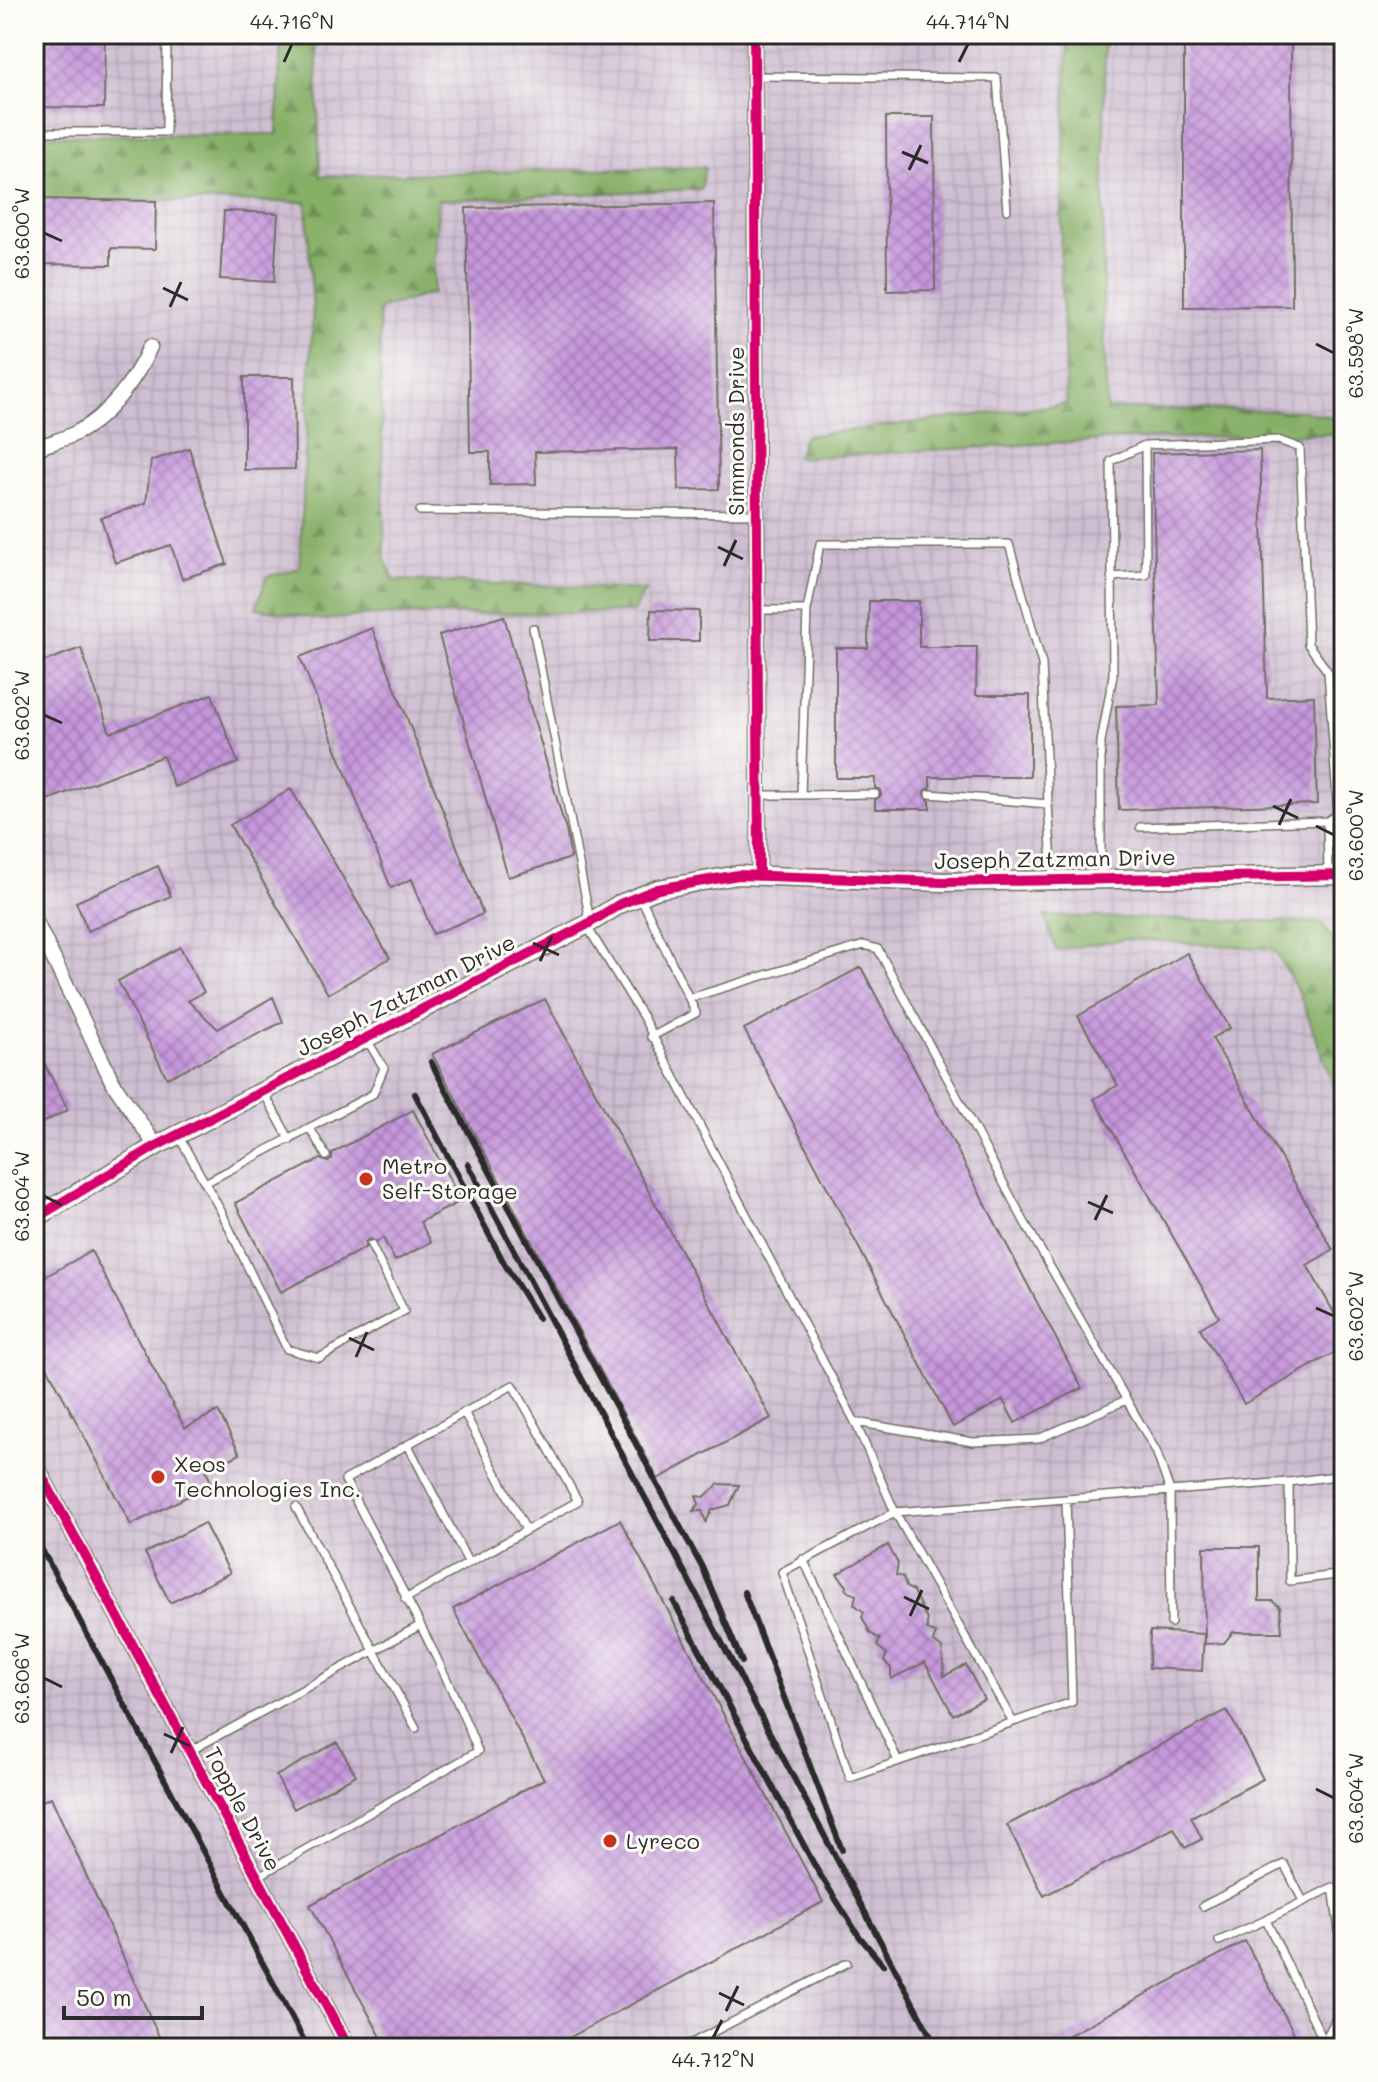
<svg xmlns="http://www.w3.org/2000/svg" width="1378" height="2082" font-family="Mali,sans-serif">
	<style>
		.industrial { fill: url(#industrial-grid) }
		.forest { fill: url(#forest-firs); stroke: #586d48; stroke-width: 2 }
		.building { fill: url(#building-cross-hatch) }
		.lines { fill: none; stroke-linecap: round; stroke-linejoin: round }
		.service-casing { stroke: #716e66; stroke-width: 10 }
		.minor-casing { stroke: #716e66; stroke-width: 17 }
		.tertiary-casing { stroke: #716e66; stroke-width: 21 }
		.service { stroke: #fff; stroke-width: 7 }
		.minor { stroke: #fff; stroke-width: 14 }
		.tertiary { stroke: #fff; stroke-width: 18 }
		.rail { stroke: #2b2b2b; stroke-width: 6 }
		.cycleway-casing { stroke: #fdfcf7; stroke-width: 15 }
		.cycleway { stroke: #d6006c; stroke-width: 10 }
		.ticks { fill: none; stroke: #2b2b2b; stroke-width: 3 }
		.poi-dot { fill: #c8321e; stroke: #fdfcf7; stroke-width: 3 }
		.labels { text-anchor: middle; stroke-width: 6; stroke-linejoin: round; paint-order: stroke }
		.street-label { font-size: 22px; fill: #2b2b2b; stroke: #fdfcf7 }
		.poi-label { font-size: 22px; fill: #2b2b2b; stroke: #fdfcf7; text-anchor: start }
		.neatline { fill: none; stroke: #2b2b2b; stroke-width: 3 }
		.ticks-label { font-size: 20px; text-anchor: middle; fill: #2b2b2b }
	</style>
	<defs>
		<pattern id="industrial-grid" width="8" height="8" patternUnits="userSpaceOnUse" patternTransform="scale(2)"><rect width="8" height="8" fill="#cebed1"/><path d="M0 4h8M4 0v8" fill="none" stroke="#b1a3b4"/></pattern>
		<pattern id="forest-firs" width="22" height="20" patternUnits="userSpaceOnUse" patternTransform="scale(2)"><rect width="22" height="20" fill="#86af66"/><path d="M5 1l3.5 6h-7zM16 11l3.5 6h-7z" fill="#6e8f54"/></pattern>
		<pattern id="building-cross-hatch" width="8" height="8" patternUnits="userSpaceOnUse" patternTransform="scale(2)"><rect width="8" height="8" fill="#c697dc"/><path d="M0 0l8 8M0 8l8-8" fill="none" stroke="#a17bb3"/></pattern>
	</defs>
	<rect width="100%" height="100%" fill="#fdfcf7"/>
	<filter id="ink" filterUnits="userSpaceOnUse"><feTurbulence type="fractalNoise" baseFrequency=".0125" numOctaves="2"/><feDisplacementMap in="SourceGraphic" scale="16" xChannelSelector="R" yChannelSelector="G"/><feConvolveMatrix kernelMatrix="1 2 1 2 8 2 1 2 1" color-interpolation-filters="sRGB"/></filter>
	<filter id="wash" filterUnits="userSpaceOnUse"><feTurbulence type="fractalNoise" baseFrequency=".006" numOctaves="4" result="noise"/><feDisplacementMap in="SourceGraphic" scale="32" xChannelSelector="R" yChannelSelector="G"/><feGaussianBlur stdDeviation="1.8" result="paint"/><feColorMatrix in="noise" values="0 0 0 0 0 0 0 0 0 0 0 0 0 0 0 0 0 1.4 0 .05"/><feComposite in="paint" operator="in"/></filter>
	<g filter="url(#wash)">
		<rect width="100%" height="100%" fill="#f4e9d3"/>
		<path class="industrial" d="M34,34H281L277,134L34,136Z
			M316,34H1068L1060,259L1067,405L804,436L798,458L1124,439L1331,434L1344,444V961L1323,923L1045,917L1056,950L1127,939L1274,949L1300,995L1338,1099L1344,1090V2048H34V200L306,201L313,310L299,570L323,620L645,590L394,581L385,560L379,309L433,293L438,200L701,189L704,168L320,176Z
			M1105,34H1344V427L1330,417L1303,411L1107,409L1103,294Z"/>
		<path class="forest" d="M281,34H316L320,176L705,167L701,189L438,200L433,293L379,309L385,560L394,580L645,590L633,612L372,615L323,620L256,608L267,576L299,569L313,310L306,202L34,200V136L277,134Z
			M1068,34H1105L1103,294L1107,409L1303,411L1330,417L1344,427V444L1331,434L1124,439L797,458L804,436L1067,404L1060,259Z
			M1045,916L1323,923L1344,961V1090L1339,1100L1300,995L1274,949L1127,939L1056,950Z"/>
		<g id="blocks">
			<path class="building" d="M34,34H105L104,108L34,107Z
				M1184,34H1291L1292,306L1184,307Z
				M886,117H934L935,290L887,291Z
				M34,199L156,201L155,249L111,248V265L34,264Z
				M714,203L719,489L679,490L678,449L535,452L536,484L490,485V452H470L466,208Z
				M224,211L278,213L274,282L220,279Z
				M244,377H294L295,469L244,470Z
				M189,448L227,564L182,579L171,545L115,563L101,518L146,503L151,461Z
				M1260,450L1267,698L1314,696L1317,804L1119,810L1116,706L1159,705L1152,453Z
				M869,601H919V647H977L976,695H1030V777H930V788L925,790L924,794L930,801V809H875V800L881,795L880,790L875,788V778H836V648H868Z
				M651,610L699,611V641H650Z
				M504,616L566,830L571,858L508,877L439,635Z
				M372,628L483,914L433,934L412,879L391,888L300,657Z
				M81,648L110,733L212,694L238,763L174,787L163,756L37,804L34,796V665Z
				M291,789L390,958L328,994L230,825Z
				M158,866L171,896L88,931L76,902Z
				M180,947L204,992L188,1001L218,1029L273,997L283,1022L167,1078L118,981Z
				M1187,953L1230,1028L1212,1038L1333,1250L1307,1265L1344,1330V1347L1244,1404L1200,1328L1219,1317L1094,1099L1118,1085L1078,1016Z
				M861,967L1082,1388L1015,1423L1003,1400L953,1427L744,1029Z
				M545,999L771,1418L658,1479L432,1054Z
				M34,1043L68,1110L34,1127Z
				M413,1110L461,1201L420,1222L431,1242L395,1261L383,1238L377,1242L369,1239L365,1242V1248L281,1292L235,1203L320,1159L328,1162L332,1159V1153Z
				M91,1251L185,1428L218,1411L240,1454L206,1471L212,1484L131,1525L34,1342V1283Z
				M719,1484L739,1485L730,1505L712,1510L706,1522L702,1511H693L699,1504L696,1496L704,1497Z
				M620,1520L823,1902L550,2048H387L310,1905L544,1779L453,1609Z
				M204,1523L230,1573L170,1603L145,1553Z
				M888,1545L898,1564L896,1575L903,1577L906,1587L913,1591L927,1620V1630L936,1633L933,1641L942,1648L944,1676L966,1665L984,1699L953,1715L925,1662L891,1679V1668L884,1661L887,1654L877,1646L880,1639L870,1633L862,1617L864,1612L854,1604L856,1595L846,1590L847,1586L837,1574Z
				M1204,1547H1259V1601H1272L1280,1607L1282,1632H1233L1224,1643L1205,1644Z
				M1150,1631L1204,1634L1202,1671L1149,1668Z
				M1227,1710L1263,1779L1191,1817L1202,1839L1185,1848L1174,1828L1044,1896L1007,1825Z
				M337,1742L356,1775L294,1809L276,1776Z
				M51,1797L160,2039L141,2048H34V1805Z
				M1245,1941L1302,2048H1045Z"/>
		</g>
	</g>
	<g filter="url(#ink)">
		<use href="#blocks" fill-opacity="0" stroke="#716e66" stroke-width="2"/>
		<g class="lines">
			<defs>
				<path id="service" d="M755,76L997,78L1007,210
					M34,132H166L167,34
					M420,511L756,514
					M1111,577L1146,575L1145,445
					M757,610H807L820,544H1009L1042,664L1048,804
					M533,628L588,910L586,925L643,1017L855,1422L895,1512L1013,1722
					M930,794L1048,804L1053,879
					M759,795H801L807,610
					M801,795L875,794
					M1140,827L1327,821L1328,875
					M1101,878V742L1113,675L1111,461L1145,445L1278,440L1300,448L1308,644L1328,672L1338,814L1327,821
					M641,898L696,1013L651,1037
					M690,998L864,945L878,949L1025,1223L1156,1451L1170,1491L895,1512L782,1572L850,1778L1072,1702L1066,1499
					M264,1093L290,1140
					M310,1128L326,1156
					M179,1137L221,1211L287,1349L319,1358L404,1311L371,1245
					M205,1183L373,1094L384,1068L367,1040
					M464,1412L526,1530
					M855,1422L973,1442L1038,1439L1126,1400
					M408,1445L468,1562
					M1344,1475L1289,1482L1290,1581L1344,1574V1572
					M296,1507L416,1728
					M803,1559L898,1761
					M1171,1623L1170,1491L1289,1482
					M190,1751L419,1626
					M257,1877L478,1751C441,1658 391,1570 345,1480L513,1385L578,1501L405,1599
					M1203,1906L1284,1864L1303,1901
					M1219,1941L1266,1920
					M1325,2040L1344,2003
					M682,2048L847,1963
					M1327,2048L1266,1920L1333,1887L1344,1966"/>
				<path id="minor" d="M754,34L759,876
					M34,449C48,443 63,440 76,433C108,417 136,379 150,347
					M34,918L113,1083L156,1146
					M34,1461L349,2048"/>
				<path id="tertiary" d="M34,1219L156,1146L586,925L620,904L658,889L738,875L943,882L1344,875"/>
			</defs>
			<use href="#service" class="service-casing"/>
			<use href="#minor" class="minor-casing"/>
			<use href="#tertiary" class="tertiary-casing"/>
			<use href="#service" class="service"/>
			<use href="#minor" class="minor"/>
			<use href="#tertiary" class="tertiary"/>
			<path class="rail" d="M431,1062L704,1571L742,1662
				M415,1094L504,1263L538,1318
				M468,1164L937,2048
				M34,1535L308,2048
				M744,1592L842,1850
				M674,1602L816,1868L859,1936L883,1965"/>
			<defs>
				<path id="cycleway" d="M754,34L759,876
					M34,1219L156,1146L586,925L620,904L658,889L738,875L943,882L1344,875
					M34,1461L349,2048"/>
			</defs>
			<use href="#cycleway" class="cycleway-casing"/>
			<use href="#cycleway" class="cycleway"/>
		</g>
	</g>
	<path class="ticks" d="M284,62L292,44M959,62L968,44M902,152L928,163M909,170L921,145M44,233L62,241M163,288L188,300M170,307L181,282M1316,344L1334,353M718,547L743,559M724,566L736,540M44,715L62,723M1273,806L1298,818M1279,825L1291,799M1316,826L1334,835M533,943L559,955M540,961L552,936M44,1196L62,1205M1088,1202L1113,1213M1095,1220L1107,1195M1316,1308L1334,1316M349,1338L374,1350M356,1357L367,1332M904,1597L929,1609M910,1616L922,1590M44,1678L62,1687M164,1734L190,1746M171,1753L183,1727M1316,1789L1334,1798M719,1993L744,2005M726,2011L738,1986M713,2038L722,2020"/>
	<g class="poi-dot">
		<circle cx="366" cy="1179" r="8"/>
		<circle cx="158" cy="1477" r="8"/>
		<circle cx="610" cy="1841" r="8"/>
	</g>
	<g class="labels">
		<g class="street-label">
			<text transform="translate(736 431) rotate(-90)" y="8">Simmonds Drive</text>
			<text transform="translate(1055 859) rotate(-1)" y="8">Joseph Zatzman Drive</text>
			<text transform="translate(406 995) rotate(-27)" y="8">Joseph Zatzman Drive</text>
			<text transform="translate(243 1809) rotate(62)" y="8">Topple Drive</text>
		</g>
		<g class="poi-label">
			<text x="382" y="1174">Metro<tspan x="382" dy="25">Self-Storage</tspan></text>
			<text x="174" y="1472">Xeos<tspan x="174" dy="25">Technologies Inc.</tspan></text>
			<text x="626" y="1849">Lyreco</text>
		</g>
	</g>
	<rect width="1378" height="2082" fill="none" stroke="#fdfcf7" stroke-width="88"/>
	<path d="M64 2006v12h138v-12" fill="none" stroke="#2b2b2b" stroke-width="4"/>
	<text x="76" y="2006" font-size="24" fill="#2b2b2b" stroke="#fdfcf7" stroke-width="6" paint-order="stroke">50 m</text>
	<rect x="44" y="44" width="1290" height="1994" class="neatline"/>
	<g class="ticks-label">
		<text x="292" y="29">44.716°N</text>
		<text x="968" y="29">44.714°N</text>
		<text transform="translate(22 233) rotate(-90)" y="7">63.600°W</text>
		<text transform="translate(1356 353) rotate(-90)" y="7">63.598°W</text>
		<text transform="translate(22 715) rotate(-90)" y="7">63.602°W</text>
		<text transform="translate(1356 835) rotate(-90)" y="7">63.600°W</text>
		<text transform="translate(22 1196) rotate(-90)" y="7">63.604°W</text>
		<text transform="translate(1356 1316) rotate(-90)" y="7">63.602°W</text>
		<text transform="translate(22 1678) rotate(-90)" y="7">63.606°W</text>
		<text transform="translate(1356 1798) rotate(-90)" y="7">63.604°W</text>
		<text x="713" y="2067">44.712°N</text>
	</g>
</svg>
